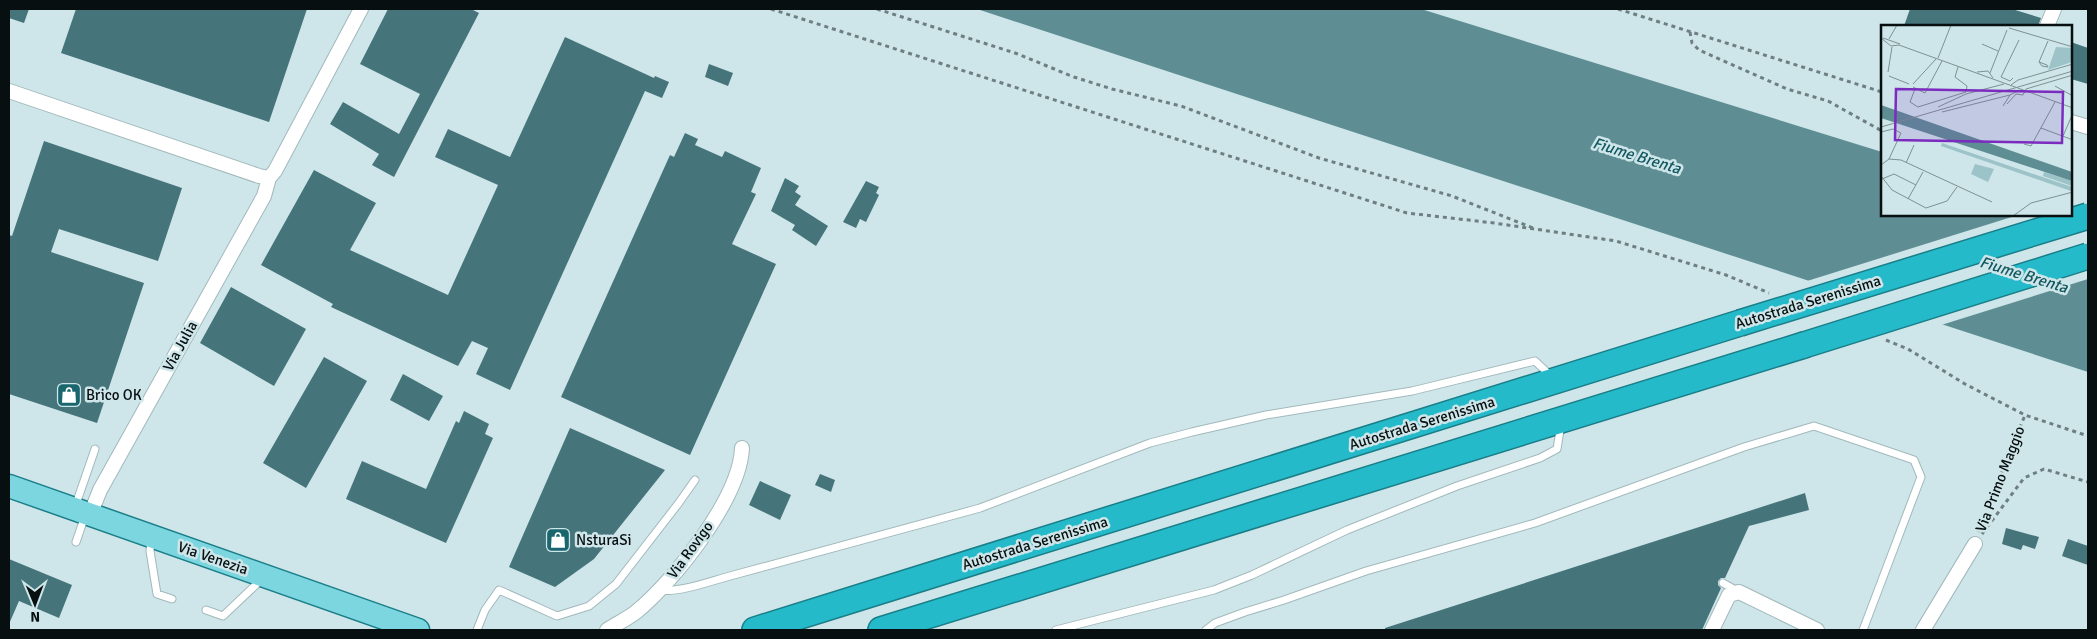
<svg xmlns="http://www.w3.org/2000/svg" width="2097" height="639" font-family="Signika,sans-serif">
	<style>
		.water { fill: #5e8e94 }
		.pier { fill: #cee6e9 }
		.building { fill: #45747a }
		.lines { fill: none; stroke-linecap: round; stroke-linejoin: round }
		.lane-casing { stroke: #a2b9bc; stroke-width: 9 }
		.street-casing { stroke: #a2b9bc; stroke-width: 16 }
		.primary-casing { stroke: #1a7e88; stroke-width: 25 }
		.highway-casing { stroke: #1a7e88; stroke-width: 28 }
		.path { stroke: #6f7f81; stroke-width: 3; stroke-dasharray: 4 4; stroke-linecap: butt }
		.lane { stroke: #fff; stroke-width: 7 }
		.street { stroke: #fff; stroke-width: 14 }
		.primary { stroke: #7cd6df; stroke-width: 22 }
		.highway { stroke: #24bac9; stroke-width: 25 }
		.highway-bridge-casing { stroke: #1a7e88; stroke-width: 28; stroke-linecap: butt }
		.highway-bridge { stroke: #24bac9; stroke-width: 25 }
		.labels { text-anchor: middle; stroke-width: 5; stroke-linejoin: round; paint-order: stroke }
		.street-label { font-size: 15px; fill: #070f10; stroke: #cee6e9 }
		.poi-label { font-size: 15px; fill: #070f10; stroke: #cee6e9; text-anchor: start }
		.water-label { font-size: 16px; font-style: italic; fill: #135860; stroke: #cee6e9 }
		.inset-road { fill: none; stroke: #7e9092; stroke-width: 1 }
		.view { fill: #7b2cbf; fill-opacity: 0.15; stroke: #7b2cbf; stroke-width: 2.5 }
		.inset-edge { fill: none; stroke: #070f10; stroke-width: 2.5 }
	</style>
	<rect width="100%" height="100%" fill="#cee6e9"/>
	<path class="water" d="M977,9H1421L1882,152V215H2071L2088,217V372Z"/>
	<path class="pier" d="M2088,214V279L1938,326L1804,282L2018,215Z"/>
	<path class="building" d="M9,9H29L24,23L9,18Z
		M76,9H307L269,122L61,53Z
		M388,9H471L479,13L394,177L372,165L379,154L330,124L343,102L399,134L420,94L360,64Z
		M1910,9H2012L2041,18L2038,26H1904Z
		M565,37L654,78L655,76L669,82L662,98L645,91L510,390L476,374L488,348L472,341L458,366L331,307L333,304L261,265L314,170L376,203L350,250L448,295L498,185L435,157L448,129L510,157Z
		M2071,42L2088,48V84L2071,79Z
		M709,64L733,73L728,86L705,77Z
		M685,133L698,139L695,145L722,157L725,151L761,168L751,192L756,194L732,244L776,264L690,455L561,397L670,155L674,157Z
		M44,141L182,188L158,261L59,229L51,252L144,283L97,423L9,394V235L12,236Z
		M785,178L799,186L795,192L801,196L795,205L828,226L816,246L792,230L795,225L771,211Z
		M866,181L879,187L876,193L879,195L866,222L860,219L856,228L843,222Z
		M231,287L306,329L274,386L200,343Z
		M324,357L367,381L306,488L263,463Z
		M403,374L443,396L429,421L390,400Z
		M464,411L489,424L485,434L493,438L446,543L346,499L362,461L426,489L456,421L459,423Z
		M570,428L665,470L594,559L555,587L509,567Z
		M820,474L835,480L831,492L815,485Z
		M760,481L791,495L780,520L749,505Z
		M1805,493L1809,510L1749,526L1725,578H1721L1718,581V585L1721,588L1702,630H1385V628Z
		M2006,528L2039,537L2035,549L2023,545L2021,550L2002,544Z
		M2068,539L2088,546V565L2062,556Z
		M9,559L72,585L59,618L19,601L9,624Z"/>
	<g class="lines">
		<defs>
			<path id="lane" d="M75,507L95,449
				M151,539L150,551L157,594L172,599
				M76,542L85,516
				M1723,583L1739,592
				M660,590C679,593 711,581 730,576L980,508L1150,443L1192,432L1266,415L1412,391L1535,361L1551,376
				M206,610L223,616L262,579
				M477,630L485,610L499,590L557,616L589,606L616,584L678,504L695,480
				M1056,630L1214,590L1252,575L1347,530L1457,486L1540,458L1557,449L1561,424
				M1206,630L1215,623L1245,612L1284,600L1366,571L1535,523L1744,447L1814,426L1914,460L1921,477L1863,630"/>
			<path id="street" d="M2047,26L2054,9
				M9,91L259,176L269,178
				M2071,122L2088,127
				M90,515L100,490L264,196L269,178L275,171L361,9
				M607,630C616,624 627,619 636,612C674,581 740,498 742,448
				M1712,630L1729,595L1739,592L1817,630
				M1923,630L1975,544"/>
			<path id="primary" d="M9,486L418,630"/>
			<path id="highway" d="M755,630L1740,323
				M881,630L1804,345"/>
		</defs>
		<use href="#lane" class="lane-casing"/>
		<use href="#street" class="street-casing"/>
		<use href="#primary" class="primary-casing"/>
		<use href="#highway" class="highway-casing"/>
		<path class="path" d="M771,9L1407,213L1494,223L1616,241L1726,275L1769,293
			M877,9L1015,53L1074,77L1112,89L1181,106L1319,158L1452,196L1533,228
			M1618,9L1882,92
			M1690,32L1692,43L1699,50L1787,89L1828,101L1882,131
			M1886,340L1908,349L1965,384L2025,415L2088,436
			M1978,532L2025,415
			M1982,534L2024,478L2044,469L2088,482"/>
		<use href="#lane" class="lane"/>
		<use href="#street" class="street"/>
		<use href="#primary" class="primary"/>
		<use href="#highway" class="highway"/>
		<defs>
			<path id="highway-bridge" d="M1740,323L2088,216
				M1804,345L2088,256"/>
		</defs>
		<use href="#highway-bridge" class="highway-bridge-casing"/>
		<use href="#highway-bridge" class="highway-bridge"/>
	</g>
	<defs>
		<symbol id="shop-square" viewBox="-11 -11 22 22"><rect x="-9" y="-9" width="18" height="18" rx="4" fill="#19666e" stroke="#cee6e9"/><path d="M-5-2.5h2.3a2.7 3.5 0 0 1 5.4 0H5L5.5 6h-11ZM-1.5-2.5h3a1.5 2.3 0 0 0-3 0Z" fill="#fff"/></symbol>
	</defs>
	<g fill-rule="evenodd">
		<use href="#shop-square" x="55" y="381" width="28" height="28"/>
		<use href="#shop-square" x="544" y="526" width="28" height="28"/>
	</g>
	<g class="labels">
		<g class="street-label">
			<text transform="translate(1808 302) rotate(-17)" y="5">Autostrada Serenissima</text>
			<text transform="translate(180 346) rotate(-61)" y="5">Via Julia</text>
			<text transform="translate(1422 423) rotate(-17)" y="5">Autostrada Serenissima</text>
			<text transform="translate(2000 479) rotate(-69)" y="5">Via Primo Maggio</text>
			<text transform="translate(1035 543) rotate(-17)" y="5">Autostrada Serenissima</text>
			<text transform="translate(690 550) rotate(-54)" y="5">Via Rovigo</text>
			<text transform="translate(213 558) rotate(19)" y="5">Via Venezia</text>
		</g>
		<g class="poi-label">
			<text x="86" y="400">Brico OK</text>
			<text x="576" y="545">NsturaSi</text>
		</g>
		<g class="water-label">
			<text transform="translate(1637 155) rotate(17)" y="6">Fiume Brenta</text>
			<text transform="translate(2024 274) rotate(17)" y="6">Fiume Brenta</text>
		</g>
	</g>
	<g transform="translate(1881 25)">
		<rect width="191" height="191" fill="#cee6e9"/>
		<path d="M175,22L191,23V37L167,45ZM61,118L191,162L190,166L60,121ZM94,139L113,144L107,157L90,149ZM163,147L191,156V161L162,151Z" fill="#9cc3c8"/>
		<path d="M0,80L191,147V156L0,93Z" fill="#5e8e94"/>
		<path class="inset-road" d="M128,3L192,22M0,13L10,21L18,20L192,83M2,13L19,19M8,14L16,0M101,19L117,26M57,33L70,0M158,37L166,40L167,42L161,41ZM158,37L167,16M7,47L11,22M96,47L107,46L112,53M109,48L126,5M8,51L28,59M132,53L129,56L120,52L138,15M32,59L55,34M130,60L137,55L192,39M174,61L192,71M32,62L44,68L61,36M34,64L29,77L37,82L85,67L86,61L74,52L77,42M126,79L135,69L142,70L145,64L192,50M122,81L129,70L139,65M57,82L85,69L123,59M61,87L129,70M0,102L192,46M160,103L192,115M0,107L12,104L20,108L8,134L0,140M182,111L192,88M143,119L150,121L174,77M8,134L20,135L111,177M25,138L33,120M0,151L11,165L45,183L66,176L76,162M1,154L13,149L35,160M27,174L42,147M132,191L150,178L192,167"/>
		<path class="view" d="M15,64L182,67L181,118L14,115Z"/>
		<rect width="191" height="191" class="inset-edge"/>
	</g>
	<rect width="2097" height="639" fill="none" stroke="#070f10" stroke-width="20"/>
	<g transform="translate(35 604) rotate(179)" stroke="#cee6e9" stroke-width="4" paint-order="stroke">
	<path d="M0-4L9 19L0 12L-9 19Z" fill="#070f10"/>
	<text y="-8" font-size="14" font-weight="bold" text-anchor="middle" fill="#070f10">N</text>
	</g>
</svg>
